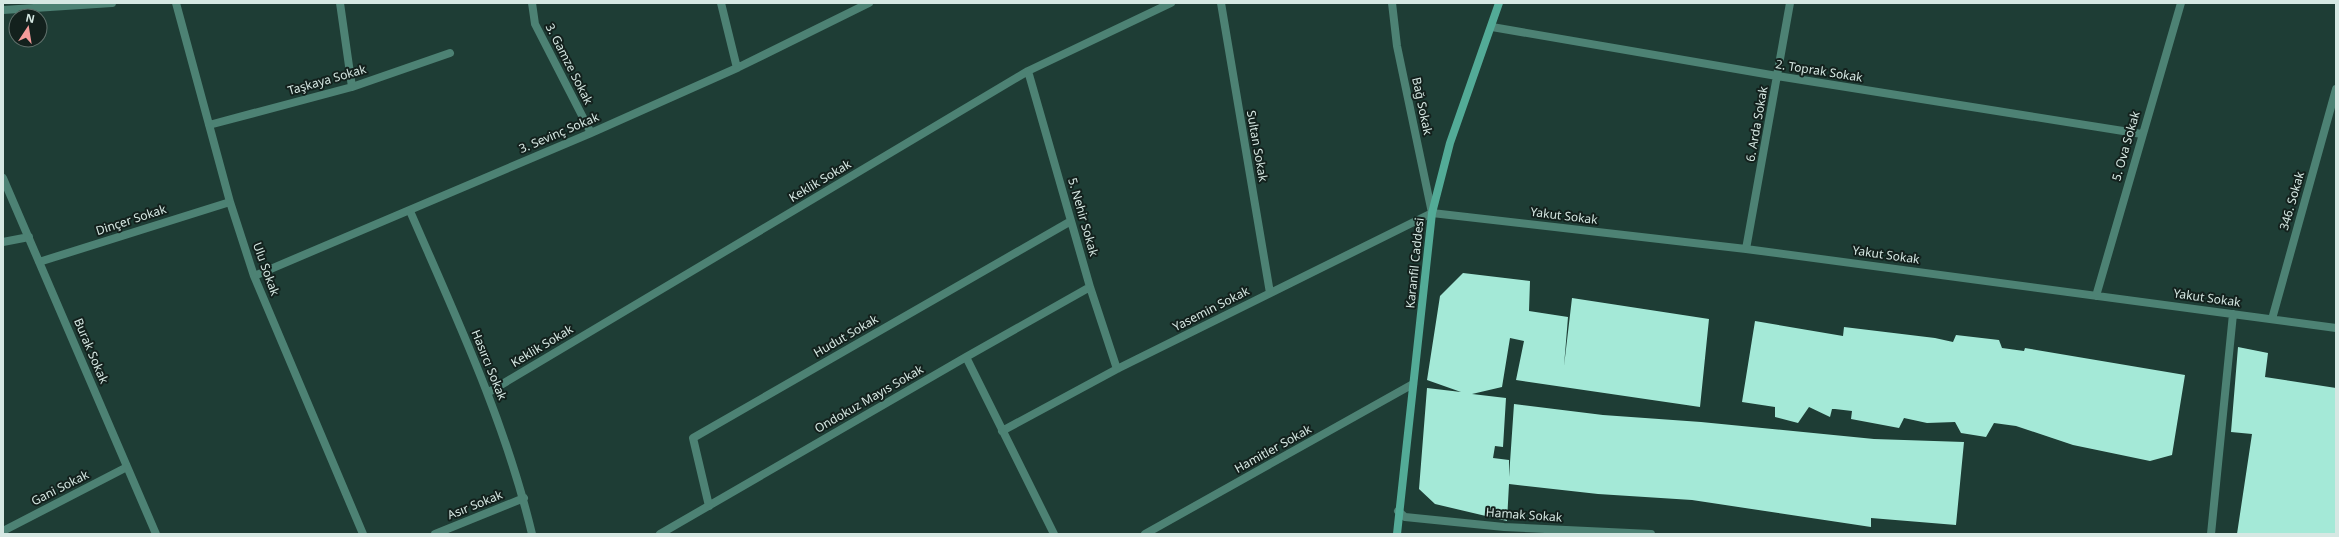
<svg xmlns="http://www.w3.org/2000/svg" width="2339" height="537" font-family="'Noto Sans',sans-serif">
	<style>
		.building { fill: #a4e9d7 }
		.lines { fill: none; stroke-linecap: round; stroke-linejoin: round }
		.street { stroke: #4d8274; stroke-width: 8 }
		.secondary { stroke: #53ab97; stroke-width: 8 }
		.labels { text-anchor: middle; stroke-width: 4; stroke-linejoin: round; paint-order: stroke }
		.street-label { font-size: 12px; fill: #d6e8e3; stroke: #13211d }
	</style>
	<rect width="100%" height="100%" fill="#1e3d35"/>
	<path class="building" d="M1463,273L1530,281L1529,311L1568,317L1564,366L1572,298L1709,319L1700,407L1516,380L1524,341L1510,338L1502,387L1472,394L1506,398L1503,447L1495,446L1493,458L1509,460V477L1514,404L1603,415L1701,422L1874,439L1964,442L1956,525L1871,518V527L1692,500L1598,494L1509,484L1507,521L1435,504L1419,489L1427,388L1461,392L1427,380L1440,296Z
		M1755,321L1843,336L1844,327L1935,338L1953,342L1956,335L1999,340L2002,348L2024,351L2025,348L2185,375L2172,455L2150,461L2073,445L2016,426L1994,423L1986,437L1961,433L1955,422L1927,423L1904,418L1899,428L1851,419L1852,411L1835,409H1832L1830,417L1809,407L1798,423L1775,417V407L1742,402Z
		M2238,347L2268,353L2265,377L2336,388V534H2237L2252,434L2231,432Z"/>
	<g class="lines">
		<path class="street" d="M176,3L230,202L254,276L363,534
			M340,3L352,87
			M532,3L535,24L591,133
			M721,3L737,68
			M1221,3L1270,293
			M1392,3L1397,46L1432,213
			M3,10L112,3
			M1492,27L1777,76L2142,134
			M1028,71L1090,287L1117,369
			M209,125L352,87L450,53
			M3,178L156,534
			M410,211C456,317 505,421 532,534
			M1432,213L1746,249L2336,328
			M3,242L29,237
			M1746,249L1790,3
			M39,262L230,202
			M254,276L591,133L737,68L869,3
			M2096,296L2181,3
			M2272,319L2336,89
			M966,357L1054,534
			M489,392L1028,71L1171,3
			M1002,431L1117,369L1432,213
			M709,506L693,438L1071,221
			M1398,511L1405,517L1504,527L1651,534
			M3,531L127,467
			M435,534L524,498
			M660,534L966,357L1090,287
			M1145,534L1413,384
			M2211,534L2233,314"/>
		<path class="secondary" d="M1397,534L1432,213L1450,143L1499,3"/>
	</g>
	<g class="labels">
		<g class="street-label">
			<text transform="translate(569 64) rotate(63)" y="4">3. Gamze Sokak</text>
			<text transform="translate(1819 71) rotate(9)" y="4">2. Toprak Sokak</text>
			<text transform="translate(327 80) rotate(-16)" y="4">Taşkaya Sokak</text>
			<text transform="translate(1422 106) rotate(78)" y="4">Bağ Sokak</text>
			<text transform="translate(1757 124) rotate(-80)" y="4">6. Arda Sokak</text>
			<text transform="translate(559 133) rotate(-23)" y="4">3. Sevinç Sokak</text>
			<text transform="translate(1257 146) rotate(80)" y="4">Sultan Sokak</text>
			<text transform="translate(2126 146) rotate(-74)" y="4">5. Ova Sokak</text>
			<text transform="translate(820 181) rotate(-31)" y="4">Keklik Sokak</text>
			<text transform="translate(2292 201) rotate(-74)" y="4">346. Sokak</text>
			<text transform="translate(1564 216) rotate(7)" y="4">Yakut Sokak</text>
			<text transform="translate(1083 217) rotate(74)" y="4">5. Nehir Sokak</text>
			<text transform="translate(131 220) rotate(-18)" y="4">Dinçer Sokak</text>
			<text transform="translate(1886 255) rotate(8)" y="4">Yakut Sokak</text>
			<text transform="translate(1415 263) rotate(-84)" y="4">Karanfil Caddesi</text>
			<text transform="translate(266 269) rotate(70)" y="4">Ulu Sokak</text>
			<text transform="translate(2207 298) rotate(8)" y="4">Yakut Sokak</text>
			<text transform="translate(1211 309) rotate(-27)" y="4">Yasemin Sokak</text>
			<text transform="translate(846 336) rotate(-30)" y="4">Hudut Sokak</text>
			<text transform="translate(542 346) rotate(-31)" y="4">Keklik Sokak</text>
			<text transform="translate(91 351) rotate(67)" y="4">Burak Sokak</text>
			<text transform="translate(489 365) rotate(68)" y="4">Hasırcı Sokak</text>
			<text transform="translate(869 399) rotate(-30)" y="4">Ondokuz Mayıs Sokak</text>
			<text transform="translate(1273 449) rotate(-29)" y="4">Hamitler Sokak</text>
			<text transform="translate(60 488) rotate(-27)" y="4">Gani Sokak</text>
			<text transform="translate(475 505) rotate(-22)" y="4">Asır Sokak</text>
			<text transform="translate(1524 515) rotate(4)" y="4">Hamak Sokak</text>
		</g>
	</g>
	<rect width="2339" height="537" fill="none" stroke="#d6e8e3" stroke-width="8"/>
	<g transform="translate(28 28) rotate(12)"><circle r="19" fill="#13211d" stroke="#61716c"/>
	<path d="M0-3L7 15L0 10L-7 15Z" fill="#f59b9a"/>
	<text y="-6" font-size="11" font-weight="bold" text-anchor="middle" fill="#d6e8e3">N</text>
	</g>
</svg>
